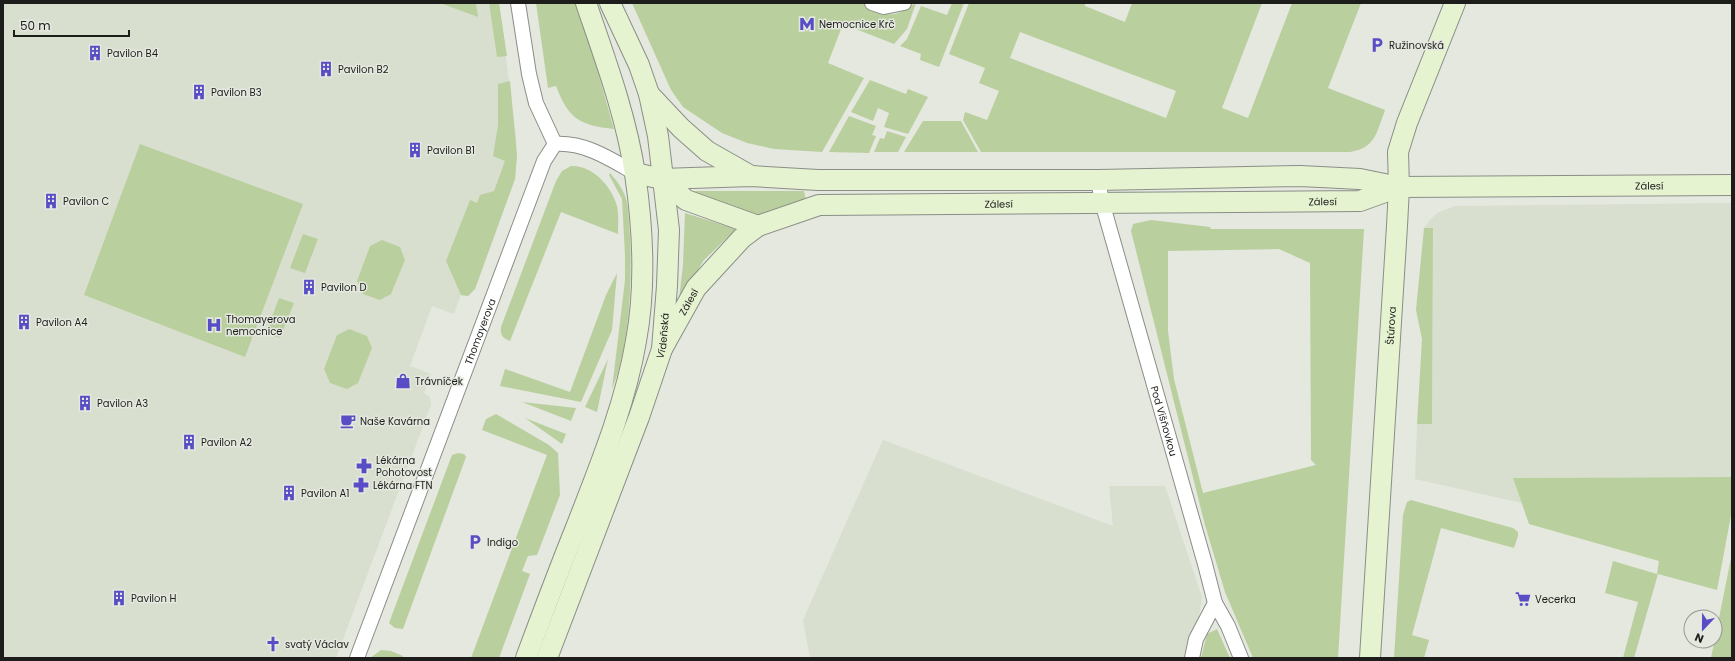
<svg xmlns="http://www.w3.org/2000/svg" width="1735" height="661" font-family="Poppins,sans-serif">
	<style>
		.built { fill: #d8dfcf }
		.green { fill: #bacf9e; fill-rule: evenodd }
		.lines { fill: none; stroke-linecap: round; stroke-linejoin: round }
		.street-casing { stroke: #8a8e86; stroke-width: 16 }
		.secondary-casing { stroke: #8a8e86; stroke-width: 22 }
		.street { stroke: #fff; stroke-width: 14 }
		.secondary { stroke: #e6f3d1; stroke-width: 20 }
		.labels { text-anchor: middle; stroke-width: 3; stroke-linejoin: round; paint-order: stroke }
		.poi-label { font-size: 10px; fill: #1d1e1b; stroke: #e4e8df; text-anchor: start }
		.street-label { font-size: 10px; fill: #1d1e1b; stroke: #e4e8df }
	</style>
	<rect width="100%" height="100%" fill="#e4e8df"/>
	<path class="built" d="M3,3H499L516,135L517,156L515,179L475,289L468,296L461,295L454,314L432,306L410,366L431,374L424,393L430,397L431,405L336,658H3Z
		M1732,203V477L1513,478L1522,503L1415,479L1417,424H1432L1433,228H1424L1429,221L1437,213L1455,206Z
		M883,440L1113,526L1109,486H1165L1202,597L1193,658H810L803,620Z"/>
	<path class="green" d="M440,3H476L478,17Z
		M489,3H499L507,56L497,57Z
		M536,3H576L593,55L614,129C580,125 569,120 556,86L548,88Z
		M632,3H862C873,14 889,18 903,11C908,9 912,4 916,3L907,29L894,44L843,24L828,63L864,78L822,152L774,149L747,143L722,133L683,107L671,90Z
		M952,3H964L939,67L920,60L921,54L900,46L907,39L921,6L947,15Z
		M969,3H1085V6L1125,22L1132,3H1262L1222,108L1248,118L1292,3H1361L1328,88L1385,110C1377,131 1376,148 1350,152H981L963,120L965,112L987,120L999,91L979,83L985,68L949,54ZM1020,32L1176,91L1166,118L1010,58Z
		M870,80L906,94L908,89L928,97L908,134L884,127L889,113L878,108L873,121L851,112Z
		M510,81L517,156L515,179L475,289L468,296L461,295L446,261L470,200L477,203L480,195L494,191L505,161L493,156L498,125V84Z
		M849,116L876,126L872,135L876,136L869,153L829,152Z
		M923,121H961L978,152H904Z
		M887,131L906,137L898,152H874L880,138L884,139Z
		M140,144L303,204L245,357L84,295Z
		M571,166C593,165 612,187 617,206C619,215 618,226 618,234L561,212L510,341C503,338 500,336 501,327L556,181L562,171Z
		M610,173C617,181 623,189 626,199C629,210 629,224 630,235C632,281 630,347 612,389L625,280V255L622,199L609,175Z
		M681,191H804L806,200L756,218Z
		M685,213L736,229L704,260L679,299L683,265Z
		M1151,220L1210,227L1211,229H1364L1338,658H1253L1225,592L1205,525L1131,231L1133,224ZM1279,249L1310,263L1311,460L1316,465L1203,493L1174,379L1168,331V251Z
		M1424,228H1433L1432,424H1417L1422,339L1416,310Z
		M303,234L318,239L305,273L290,268Z
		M382,240L400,247L405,260L391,294L380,300L363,294L357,281L370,246Z
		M617,273L612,330L581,402L500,386L505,369L570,392L606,295Z
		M279,298L294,303L280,338L266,333Z
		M349,329L367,336L372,348L358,383L347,389L330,383L324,369L337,335Z
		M608,359L597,412L585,407Z
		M522,402L576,408L571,421Z
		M496,414L549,445L558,453L560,495L537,555L528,556L522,571L530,574L499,658H471L547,455L482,430L486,419Z
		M525,418L566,434L562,444Z
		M458,453L464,454L466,457L403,629L395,628L389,623L452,455Z
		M1732,477V510L1717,590L1658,574L1634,658H1623L1638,602L1605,593L1613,561L1657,574L1659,561L1529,524L1513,478Z
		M1411,500L1513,528L1518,532V536L1514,548L1441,528L1412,635L1429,640L1424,658H1394L1403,515L1407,502Z
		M1732,553V658H1711Z
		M1217,629L1230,658H1201L1207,634Z
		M381,650L391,651L403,656V658H370Z"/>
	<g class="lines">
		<defs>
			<g id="street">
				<path d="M518,3L529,74L536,103L555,144"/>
				<path d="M872,3L884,7L904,3"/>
				<path d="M555,144C585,142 610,159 635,173"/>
				<path id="s1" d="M1098,180L1102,202L1205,564L1215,603L1196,639L1192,658"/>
				<path d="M1215,603L1228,626L1241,658"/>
				<path id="s2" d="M357,658L544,161L555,144"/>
			</g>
			<g id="secondary">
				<path d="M649,94L681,128L707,151L751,176"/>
				<path id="s3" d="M635,173L662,179L751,176L818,180H1098L1300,176L1360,179L1399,187L1732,185"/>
				<path d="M662,179L686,200L758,226"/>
				<path id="s4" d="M662,349L696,288L742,238L758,226L819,205L1360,201L1399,187"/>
				<path d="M526,658C542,615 558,572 575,530C599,468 625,406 636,341C646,287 643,228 635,174C626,115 605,59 586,3"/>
				<path id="s5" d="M547,658L639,417L662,349L667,286L669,230L658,136L649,94L639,65L610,3"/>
				<path id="s6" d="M1370,658L1397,226L1399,187L1398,152L1407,123L1455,3"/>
			</g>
		</defs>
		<use href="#street" class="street-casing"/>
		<use href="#secondary" class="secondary-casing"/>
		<use href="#street" class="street"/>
		<use href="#secondary" class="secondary"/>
	</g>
	<defs>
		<symbol id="metro-bare" viewBox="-9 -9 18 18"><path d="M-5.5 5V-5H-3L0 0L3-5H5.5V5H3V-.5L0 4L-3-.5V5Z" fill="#584dc5" stroke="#e4e8df" stroke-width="2.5" paint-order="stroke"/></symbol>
		<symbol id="parking-bare" viewBox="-9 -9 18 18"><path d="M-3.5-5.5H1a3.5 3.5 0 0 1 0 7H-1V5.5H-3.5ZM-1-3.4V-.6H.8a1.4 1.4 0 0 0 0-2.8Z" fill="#584dc5" stroke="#e4e8df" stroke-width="2.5" paint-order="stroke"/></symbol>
		<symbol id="building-bare" viewBox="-9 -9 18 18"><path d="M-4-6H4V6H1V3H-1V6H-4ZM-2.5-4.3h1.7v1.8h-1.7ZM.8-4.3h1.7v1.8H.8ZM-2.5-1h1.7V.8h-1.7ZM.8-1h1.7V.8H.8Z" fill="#584dc5" stroke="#e4e8df" stroke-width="2.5" paint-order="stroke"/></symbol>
		<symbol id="hospital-bare" viewBox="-9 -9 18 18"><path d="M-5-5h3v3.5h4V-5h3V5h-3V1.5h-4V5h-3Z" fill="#584dc5" stroke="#e4e8df" stroke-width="2.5" paint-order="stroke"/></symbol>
		<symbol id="shop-bare" viewBox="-9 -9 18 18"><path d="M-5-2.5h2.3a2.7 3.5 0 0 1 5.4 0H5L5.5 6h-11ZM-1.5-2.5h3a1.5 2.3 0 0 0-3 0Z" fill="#584dc5" stroke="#e4e8df" stroke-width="2.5" paint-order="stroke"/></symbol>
		<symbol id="cafe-bare" viewBox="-9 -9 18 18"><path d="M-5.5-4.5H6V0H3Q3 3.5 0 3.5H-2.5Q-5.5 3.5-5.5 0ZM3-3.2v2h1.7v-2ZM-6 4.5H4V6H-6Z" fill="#584dc5" stroke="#e4e8df" stroke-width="2.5" paint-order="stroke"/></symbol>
		<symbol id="pharmacy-bare" viewBox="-9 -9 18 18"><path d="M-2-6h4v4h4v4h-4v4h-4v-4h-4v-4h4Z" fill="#584dc5" stroke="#e4e8df" stroke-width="2.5" paint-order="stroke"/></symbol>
		<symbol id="supermarket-bare" viewBox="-9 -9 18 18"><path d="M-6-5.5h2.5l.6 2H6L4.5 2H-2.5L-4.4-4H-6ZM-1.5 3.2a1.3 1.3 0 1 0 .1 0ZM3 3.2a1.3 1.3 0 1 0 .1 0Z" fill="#584dc5" stroke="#e4e8df" stroke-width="2.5" paint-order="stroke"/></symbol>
		<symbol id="church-bare" viewBox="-9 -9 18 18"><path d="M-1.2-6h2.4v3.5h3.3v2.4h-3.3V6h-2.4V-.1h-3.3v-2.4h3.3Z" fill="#584dc5" stroke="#e4e8df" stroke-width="2.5" paint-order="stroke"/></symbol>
	</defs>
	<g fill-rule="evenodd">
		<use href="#metro-bare" x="796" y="13" width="22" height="22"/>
		<use href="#parking-bare" x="1366" y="34" width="22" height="22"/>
		<use href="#building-bare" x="84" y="42" width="22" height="22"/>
		<use href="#building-bare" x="315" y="58" width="22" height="22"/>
		<use href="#building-bare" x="188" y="81" width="22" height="22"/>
		<use href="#building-bare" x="404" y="139" width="22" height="22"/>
		<use href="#building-bare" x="40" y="190" width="22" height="22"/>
		<use href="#building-bare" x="298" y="276" width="22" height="22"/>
		<use href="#building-bare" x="13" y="311" width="22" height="22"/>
		<use href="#hospital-bare" x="203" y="314" width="22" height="22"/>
		<use href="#shop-bare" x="392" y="370" width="22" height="22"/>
		<use href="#building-bare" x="74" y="392" width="22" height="22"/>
		<use href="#cafe-bare" x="337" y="410" width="22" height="22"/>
		<use href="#building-bare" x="178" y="431" width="22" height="22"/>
		<use href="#pharmacy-bare" x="353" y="455" width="22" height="22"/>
		<use href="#pharmacy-bare" x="350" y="474" width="22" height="22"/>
		<use href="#building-bare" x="278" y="482" width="22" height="22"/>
		<use href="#parking-bare" x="464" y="531" width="22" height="22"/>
		<use href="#building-bare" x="108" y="587" width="22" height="22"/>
		<use href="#supermarket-bare" x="1512" y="588" width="22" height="22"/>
		<use href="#church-bare" x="262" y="633" width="22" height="22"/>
	</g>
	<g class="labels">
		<g class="poi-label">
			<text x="819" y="28">Nemocnice Krč</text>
			<text x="1389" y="49">Ružinovská</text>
			<text x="107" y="57">Pavilon B4</text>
			<text x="338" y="73">Pavilon B2</text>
			<text x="211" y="96">Pavilon B3</text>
			<text x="427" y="154">Pavilon B1</text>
			<text x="63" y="205">Pavilon C</text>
			<text x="321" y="291">Pavilon D</text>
			<text x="226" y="323">Thomayerova<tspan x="226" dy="12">nemocnice</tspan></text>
			<text x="36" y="326">Pavilon A4</text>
			<text x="415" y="385">Trávníček</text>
			<text x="97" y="407">Pavilon A3</text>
			<text x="360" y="425">Naše Kavárna</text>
			<text x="201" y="446">Pavilon A2</text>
			<text x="376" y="464">Lékárna<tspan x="376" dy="12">Pohotovost</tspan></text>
			<text x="373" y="489">Lékárna FTN</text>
			<text x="301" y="497">Pavilon A1</text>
			<text x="487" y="546">Indigo</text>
			<text x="131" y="602">Pavilon H</text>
			<text x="1535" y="603">Vecerka</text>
			<text x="285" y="648">svatý Václav</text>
		</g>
		<g class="street-label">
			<text dy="4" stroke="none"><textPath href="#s3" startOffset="1016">Zálesí</textPath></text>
			<text dy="4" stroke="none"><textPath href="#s4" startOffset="726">Zálesí</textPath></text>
			<text dy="4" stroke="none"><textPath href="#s4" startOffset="402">Zálesí</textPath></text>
			<text dy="4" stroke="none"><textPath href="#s4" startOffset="54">Zálesí</textPath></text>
			<text dy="4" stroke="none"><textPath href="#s6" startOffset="333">Štúrova</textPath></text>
			<text dy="4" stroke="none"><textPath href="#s2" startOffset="349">Thomayerova</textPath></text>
			<text dy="4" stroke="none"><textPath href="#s5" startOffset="343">Vídeňská</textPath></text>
			<text dy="4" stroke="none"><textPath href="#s1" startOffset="250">Pod Višňovkou</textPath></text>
		</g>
	</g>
	<rect width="1735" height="661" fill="none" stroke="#1d1e1b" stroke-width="8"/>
	<g transform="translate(1703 629) rotate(202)"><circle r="19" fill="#e4e8df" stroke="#949791"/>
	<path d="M0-3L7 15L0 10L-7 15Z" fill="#584dc5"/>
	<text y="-6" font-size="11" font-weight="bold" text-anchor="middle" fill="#1d1e1b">N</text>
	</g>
	<path d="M14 30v6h115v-6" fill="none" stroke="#1d1e1b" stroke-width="2"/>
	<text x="20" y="30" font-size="12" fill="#1d1e1b" stroke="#e4e8df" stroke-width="3" paint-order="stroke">50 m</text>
</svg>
